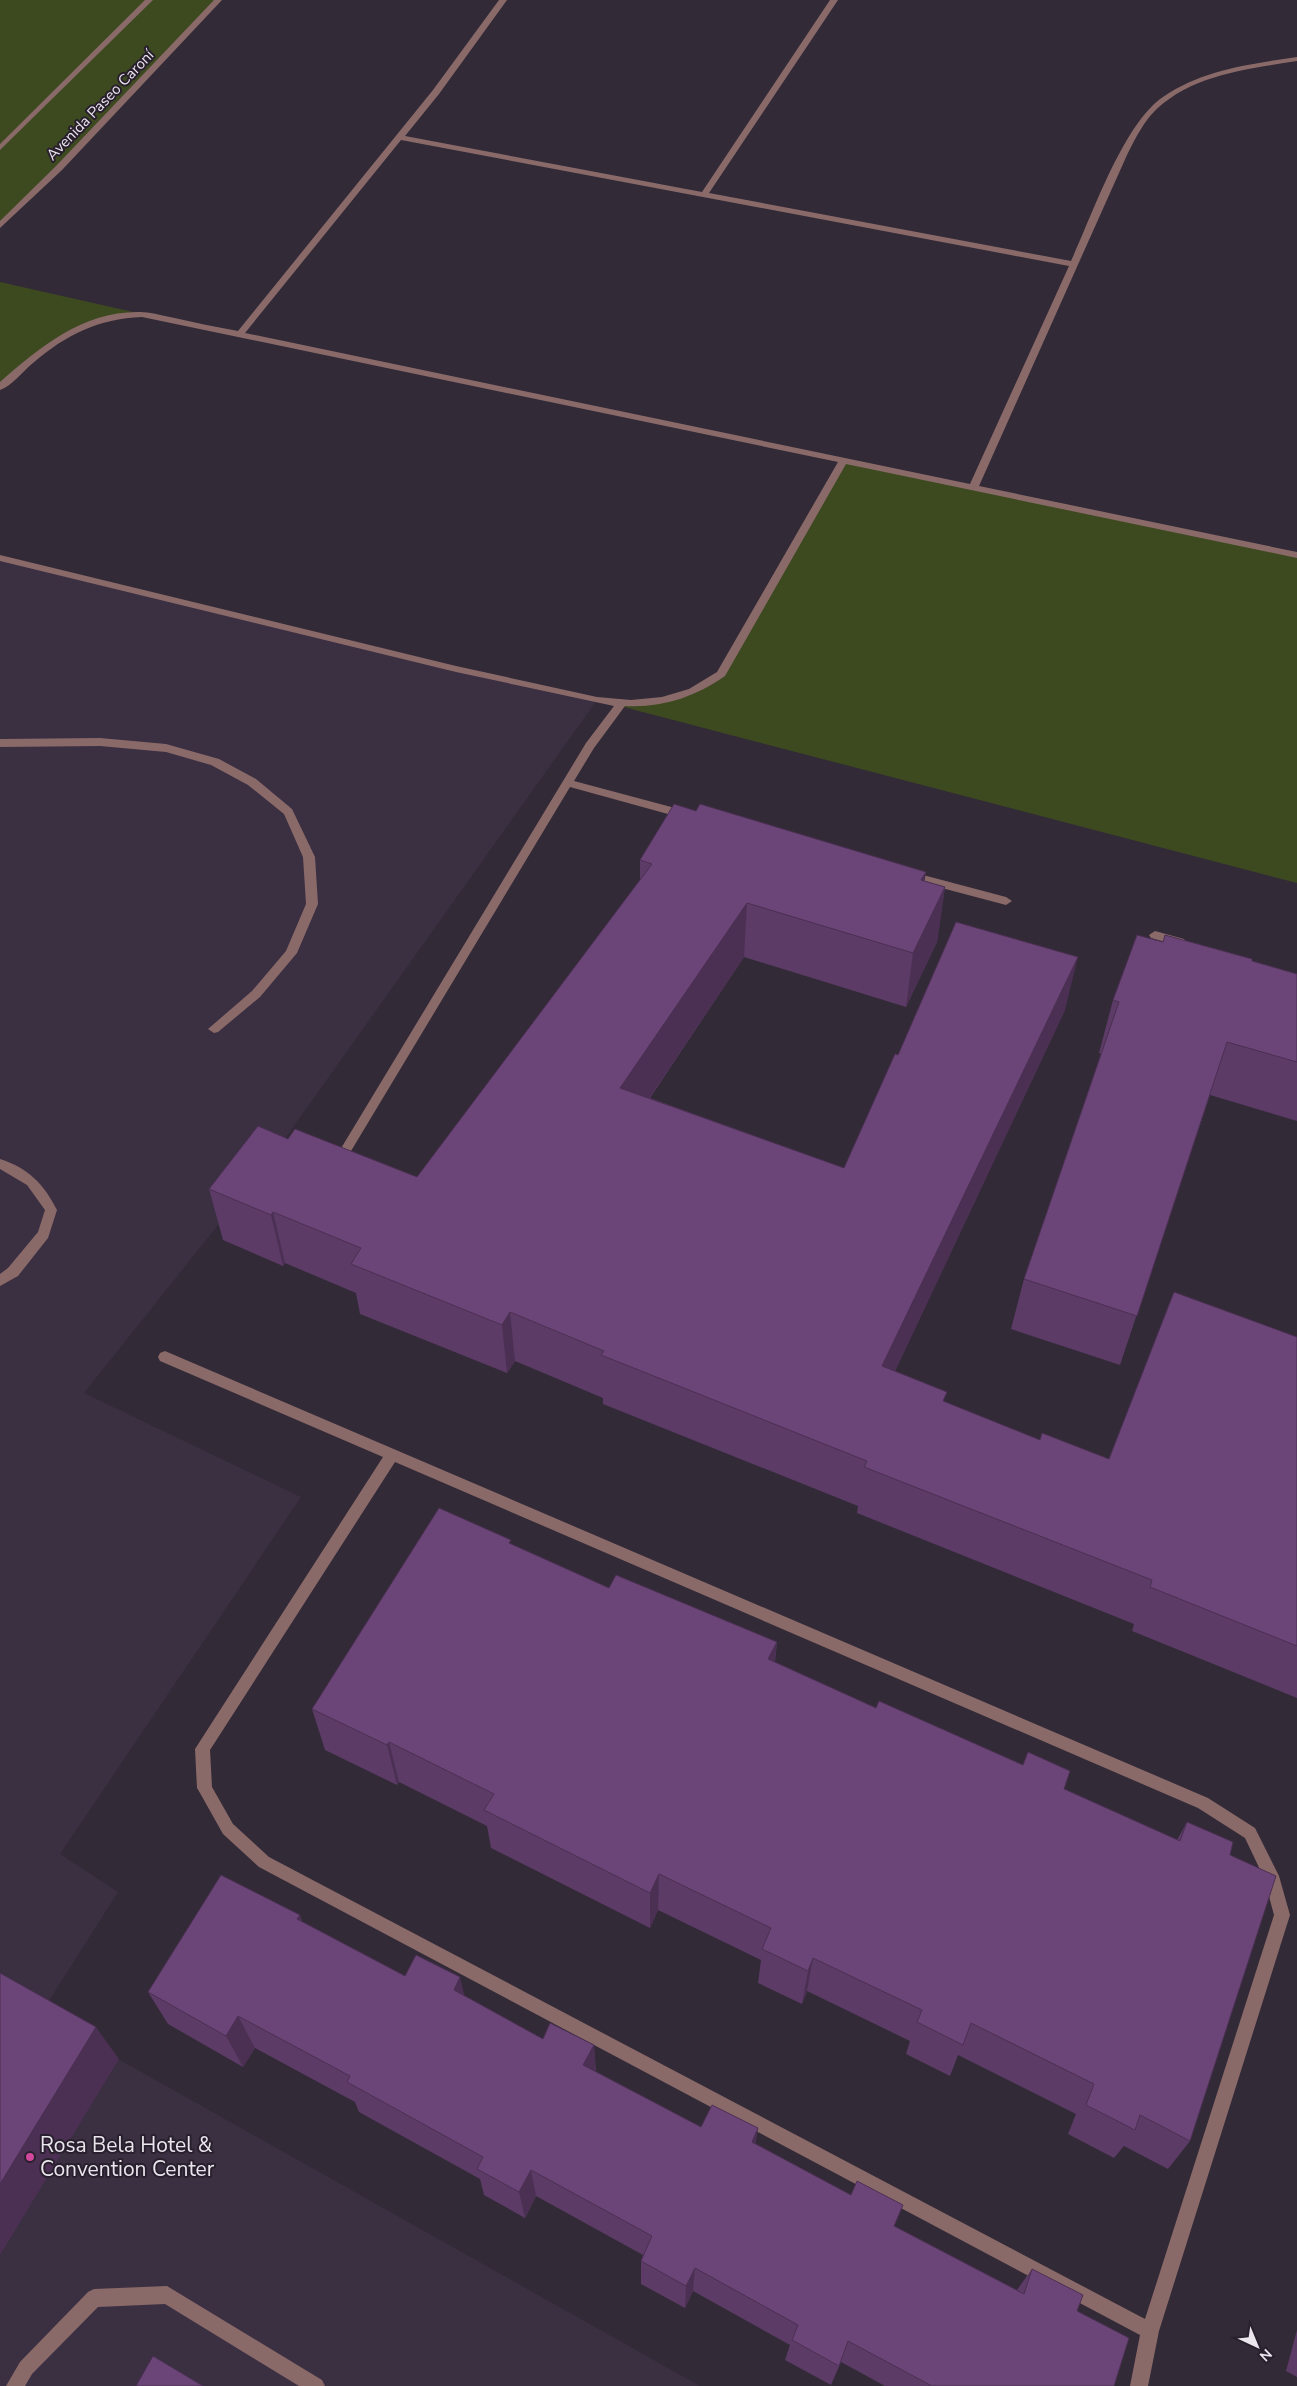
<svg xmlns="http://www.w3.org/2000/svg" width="1297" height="2386" font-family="'Nunito Sans',sans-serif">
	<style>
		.built { fill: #3b2f42 }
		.green { fill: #3d4a20 }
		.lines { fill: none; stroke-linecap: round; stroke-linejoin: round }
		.minor { fill: #8a6a69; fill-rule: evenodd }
		.wall { fill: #5c3b66 }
		.shaded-wall { fill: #4b3053 }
		.building { fill: #6b4577; stroke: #4b3053 }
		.hotel-dot { fill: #d1479c; stroke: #28202d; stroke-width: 2 }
		.labels { text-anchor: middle; stroke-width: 4; stroke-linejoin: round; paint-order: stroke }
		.far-street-label { font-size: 15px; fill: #ebe5ee; stroke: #28202d }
		.near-poi-label { font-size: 21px; fill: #ebe5ee; stroke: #28202d; text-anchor: start }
	</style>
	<rect width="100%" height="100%" fill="#322a37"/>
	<path class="built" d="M0,558L597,700L269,1161L84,1393L301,1497L60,1854L118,1892L40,2015L700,2386H0Z"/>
	<path class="green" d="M0,0H218L0,226Z
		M0,282L142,314L122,313L58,340L0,387Z
		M843,461L1297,555V883L597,700H670L721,674Z"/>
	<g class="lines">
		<path class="minor" d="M145,0H153L0,150V144Z
			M214,0H222L62,170L0,228V221L56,166Z
			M499,0H507L439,94L405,136L702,192L830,0H838L709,193L1071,261C1092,216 1123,124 1163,97C1202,70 1251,64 1297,57V61C1247,69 1187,75 1151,115C1141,127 1134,141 1127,155L979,486L1297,552V558L846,464L725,676C695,697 662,708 625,706L594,748L574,781L690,812L691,815L690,818L686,819L570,787L348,1156H340L338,1153L340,1150L586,743L614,706L456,672L0,561V555L456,666L597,697L631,700L662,697L689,689L717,672L838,462L142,317C98,319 67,334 33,363C23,371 12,386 0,390V382C40,347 83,311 140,312C150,312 160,315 170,317C193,322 215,327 238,331L433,90ZM401,140L1069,266L970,484L245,333Z
			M100,738L166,744L219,759L256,779L292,809L315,857L318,904L297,953L260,997L218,1032L214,1033L208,1029L252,991L286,951L306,904L303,857L284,814L248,785L211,765L166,752L100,746L0,747V739Z
			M908,871L1006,897L1012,901L1006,905L904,878L902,875Z
			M1155,931L1184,939L1186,942L1180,946L1151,938L1149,935Z
			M0,1159C28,1168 44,1184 57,1210L48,1238L18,1276L0,1286V1274L8,1268L38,1232L45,1210L27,1185L0,1169Z
			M165,1351L1208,1798L1255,1828L1279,1876L1290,1915L1159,2331L1148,2386H1130L1140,2335L259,1867L223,1834L200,1793L197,1788L195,1749L383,1457L160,1361L158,1357L160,1353ZM395,1462L1198,1808L1245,1838L1264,1878L1274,1915L1145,2319L269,1857L233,1824L212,1787L210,1750Z
			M167,2286L322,2380L325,2386H299L165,2304L98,2307L32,2374L25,2386H6L20,2362L88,2292L94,2289Z"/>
	</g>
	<path class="wall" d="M696,811L926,872L924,881L945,887L937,942L906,1007L744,957L650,1098L844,1168L898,1055L1065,1010L895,1371L945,1402L1040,1440L1109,1459L1297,1337V1698L1132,1631L1134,1624L857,1513L858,1506L603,1404V1398L515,1361L507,1373L360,1314L356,1293L285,1263L283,1266L223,1240L209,1189L288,1139L417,1177L640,880V860Z
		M1163,942L1252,961L1297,974V1121L1210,1095L1120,1365L1011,1329L1024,1279L1102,1054L1099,1053L1113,1000Z
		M512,1545L609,1588L777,1642L775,1662L876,1708L1064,1789L1177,1840L1187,1822L1230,1855L1190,2141L1168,2169L1124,2146L1114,2158L1068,2134L1076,2114L958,2055L950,2076L906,2054L910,2041L807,1991L802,2004L758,1983L761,1960L658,1910L650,1928L491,1848L487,1826L399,1782L397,1785L325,1750L312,1709Z
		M303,1922L405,1976L465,1996L543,2039L594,2045L596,2072L701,2127L756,2144L894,2226L1017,2290L1032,2269L1077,2311L1114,2386H885L841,2362L831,2385L785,2360L790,2345L693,2291L685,2308L641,2284V2261L643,2255L536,2196L525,2218L484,2195L480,2179L359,2112L355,2102L255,2048L243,2067L168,2024L148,1992Z
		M1297,2330V2377L1286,2371Z"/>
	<path class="shaded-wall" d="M926,872L918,926L921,880Z
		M945,887L937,942L906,1007L913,953Z
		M747,903L744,957L621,1140L620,1088Z
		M1078,957L1065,1010L875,1414L882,1366Z
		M273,1212L285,1263L283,1266L271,1215Z
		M510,1312L515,1361L507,1373L502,1325Z
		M777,1642L772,1685L768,1659Z
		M389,1742L399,1782L397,1785L387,1745Z
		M659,1874L658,1910L650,1928V1893Z
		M300,1915L313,1950L297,1919Z
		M813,1958L807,1991L802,2004L808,1971Z
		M460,1977L468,2010L454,1990Z
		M238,2016L255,2048L243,2067L226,2036Z
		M96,2027L119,2059L0,2255V2184Z
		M594,2045L596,2076L583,2065Z
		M758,2128L754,2156L752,2142Z
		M531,2170L536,2196L525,2218L519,2192Z
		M695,2268L693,2291L685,2308L686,2286Z"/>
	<path class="building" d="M674,804L696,811L700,804L926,872L921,880L945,887L913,953L747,903L620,1088L844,1168L895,1054L898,1055L956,922L1078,957L882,1366L947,1392L943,1401L1040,1440L1042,1433L1109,1459L1174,1292L1297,1337V1646L1150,1587L1152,1580L864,1467L867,1461L601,1355L604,1351L510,1312L502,1325L351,1264L361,1248L273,1212L271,1215L209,1189L258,1126L288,1139L295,1129L417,1177L652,864L640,860Z
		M1137,935L1163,942L1165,935L1252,959V961L1297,974V1062L1227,1042L1137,1316L1024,1279L1119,1002L1113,1000Z
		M439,1508L511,1540L509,1543L609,1588L616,1575L777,1642L768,1659L876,1708L879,1701L1023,1765L1028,1752L1070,1771L1064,1789L1180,1841L1187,1822L1233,1842L1230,1855L1276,1876L1190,2141L1140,2115L1135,2130L1086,2105L1094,2084L971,2023L963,2045L917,2022L922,2010L813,1958L808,1971L762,1949L771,1928L659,1874L650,1893L484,1810L494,1794L389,1742L387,1745L312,1709Z
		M221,1875L300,1915L297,1919L405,1976L416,1955L460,1977L454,1990L543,2039L550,2023L594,2045L583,2065L701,2127L712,2105L758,2128L752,2142L851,2195L857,2181L903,2205L894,2226L1024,2294L1032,2269L1083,2295L1077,2311L1129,2338L1114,2386H932L848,2341L839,2366L792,2340L798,2325L695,2268L686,2286L641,2261L652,2236L531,2170L519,2192L477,2169L483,2157L347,2082L350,2076L238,2016L226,2036L148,1992Z
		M0,1973L96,2027L0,2184Z
		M153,2356L203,2386H136Z"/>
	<circle class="hotel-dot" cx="30" cy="2157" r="5"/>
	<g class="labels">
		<g class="far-street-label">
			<text transform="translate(100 105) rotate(-46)" y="5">Avenida Paseo Caroní</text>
		</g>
		<g class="near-poi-label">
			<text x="40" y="2152">Rosa Bela Hotel &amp;<tspan x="40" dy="24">Convention Center</tspan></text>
		</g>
	</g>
	<g transform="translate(1257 2346) rotate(136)" stroke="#28202d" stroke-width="4" paint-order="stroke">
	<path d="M0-4L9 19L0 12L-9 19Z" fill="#ebe5ee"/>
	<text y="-8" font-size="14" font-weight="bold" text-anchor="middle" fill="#ebe5ee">N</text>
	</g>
</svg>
